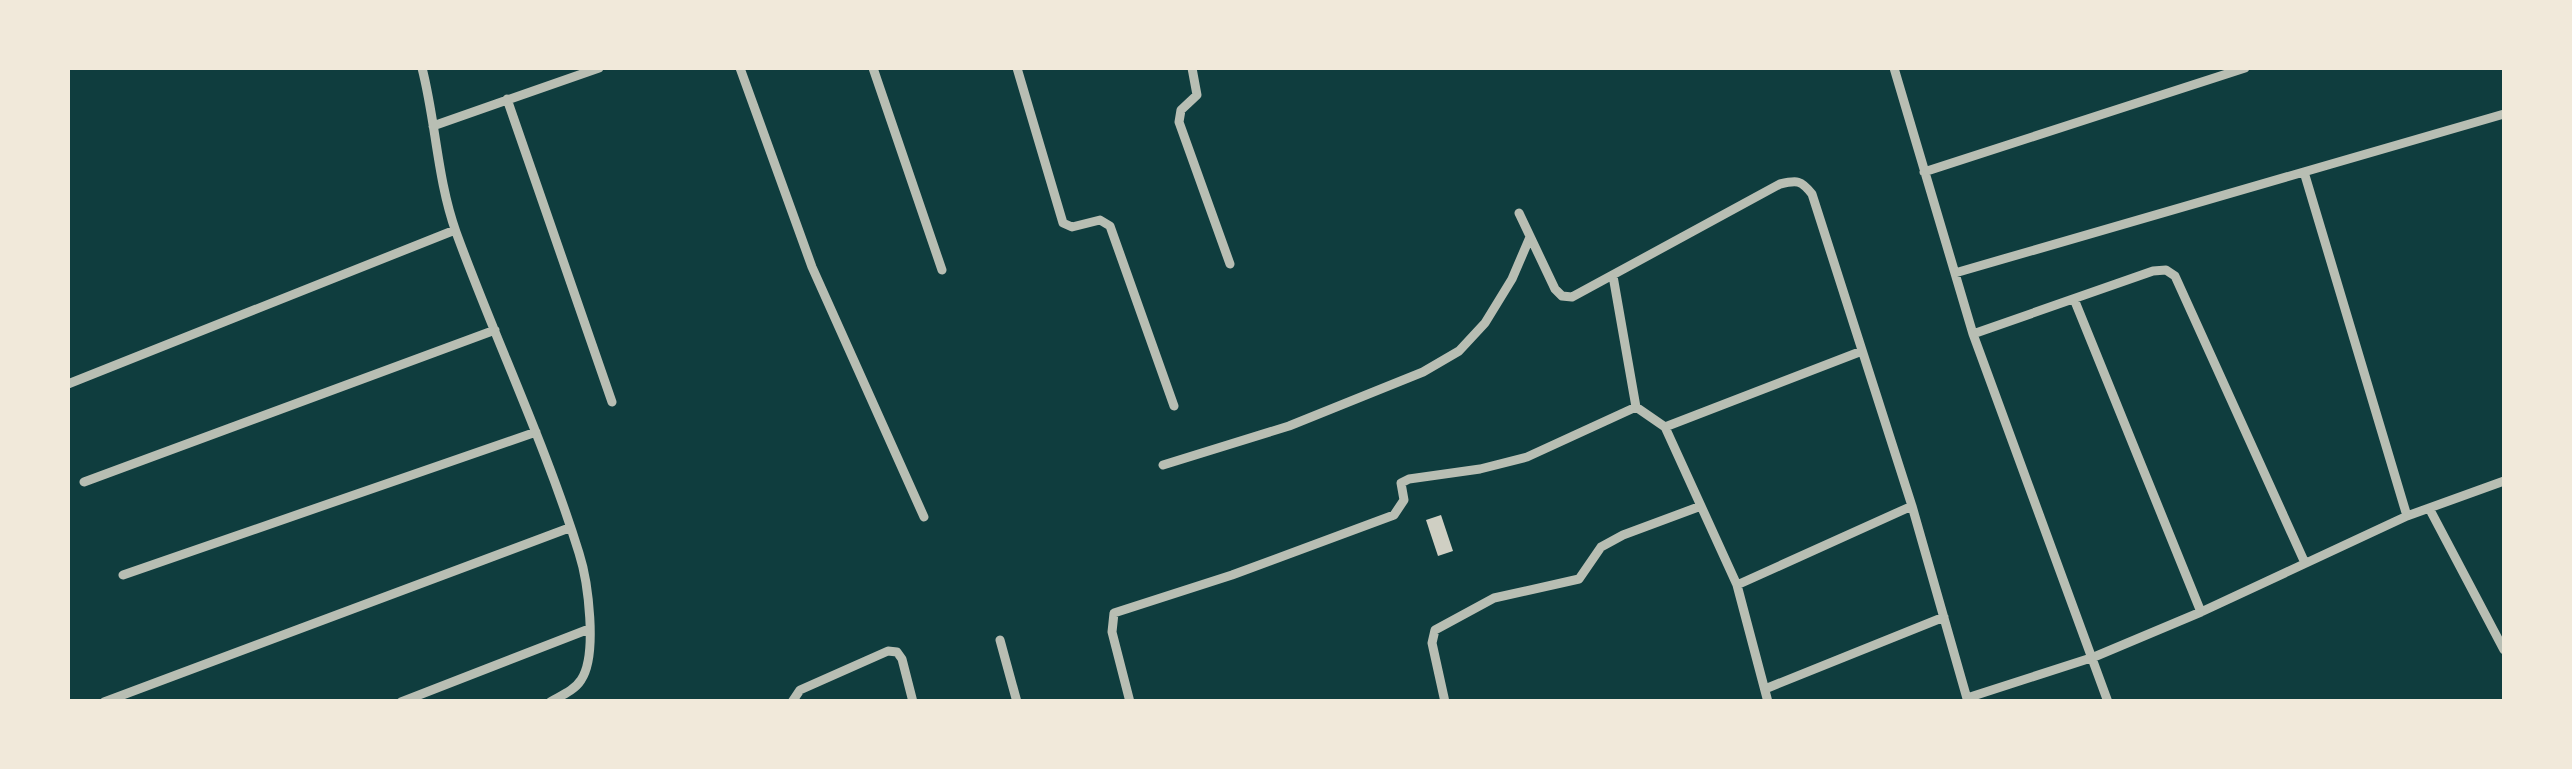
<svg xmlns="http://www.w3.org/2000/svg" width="2572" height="769" font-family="'Libre Baskerville',serif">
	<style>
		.building { fill: #cfcfc3 }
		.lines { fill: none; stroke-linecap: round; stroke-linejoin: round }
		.minor { stroke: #b8beb3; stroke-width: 9 }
	</style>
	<rect width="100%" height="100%" fill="#0f3d3e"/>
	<path class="building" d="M1441,515L1453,551L1438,556L1426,520Z"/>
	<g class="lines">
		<path class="minor" d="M422,68C436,122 437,179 456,232C495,339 545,443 579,553C588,581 598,655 581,680C574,691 560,696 550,702
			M740,68L812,267L924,517
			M873,68L942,270
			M1017,68L1063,223L1072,227L1100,220L1110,226L1174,406
			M1192,68L1197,95L1181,110L1179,122L1230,264
			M1894,68L1973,334L2108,702
			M507,99L612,402
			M433,126L599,68
			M1924,172L2245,68
			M2304,172L2407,516
			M1519,213L1555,289L1562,296L1572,297L1780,184C1797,180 1801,180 1812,194L1912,506L1968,702
			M1955,273L2504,114
			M1613,276L1636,407L1665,427L1737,585L1768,702
			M2074,299L2201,612
			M1973,334L2153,271L2166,270L2175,276L2305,563
			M68,384L455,230
			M1665,427L1862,351
			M1163,465L1289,426L1423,372L1459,351L1485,323L1512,279L1530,237
			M84,482L495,330
			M2429,508L2504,650
			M123,575L536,432
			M1737,585L1912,506
			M1000,640L1017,702
			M1765,689L1944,617
			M1967,698L2094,657L2201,612L2407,516L2504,481
			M104,702L569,528
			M401,702L589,629
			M792,702L800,690L888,651L897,652L902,659L913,702
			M1130,702L1112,632L1114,613L1232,575L1394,515L1404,500L1401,483L1409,479L1480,469L1527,457L1636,407
			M1445,702L1432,643L1435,630L1494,598L1579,579L1601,547L1623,535L1701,506"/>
	</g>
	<rect width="2572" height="769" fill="none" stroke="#f1e9da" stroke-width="140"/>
</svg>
